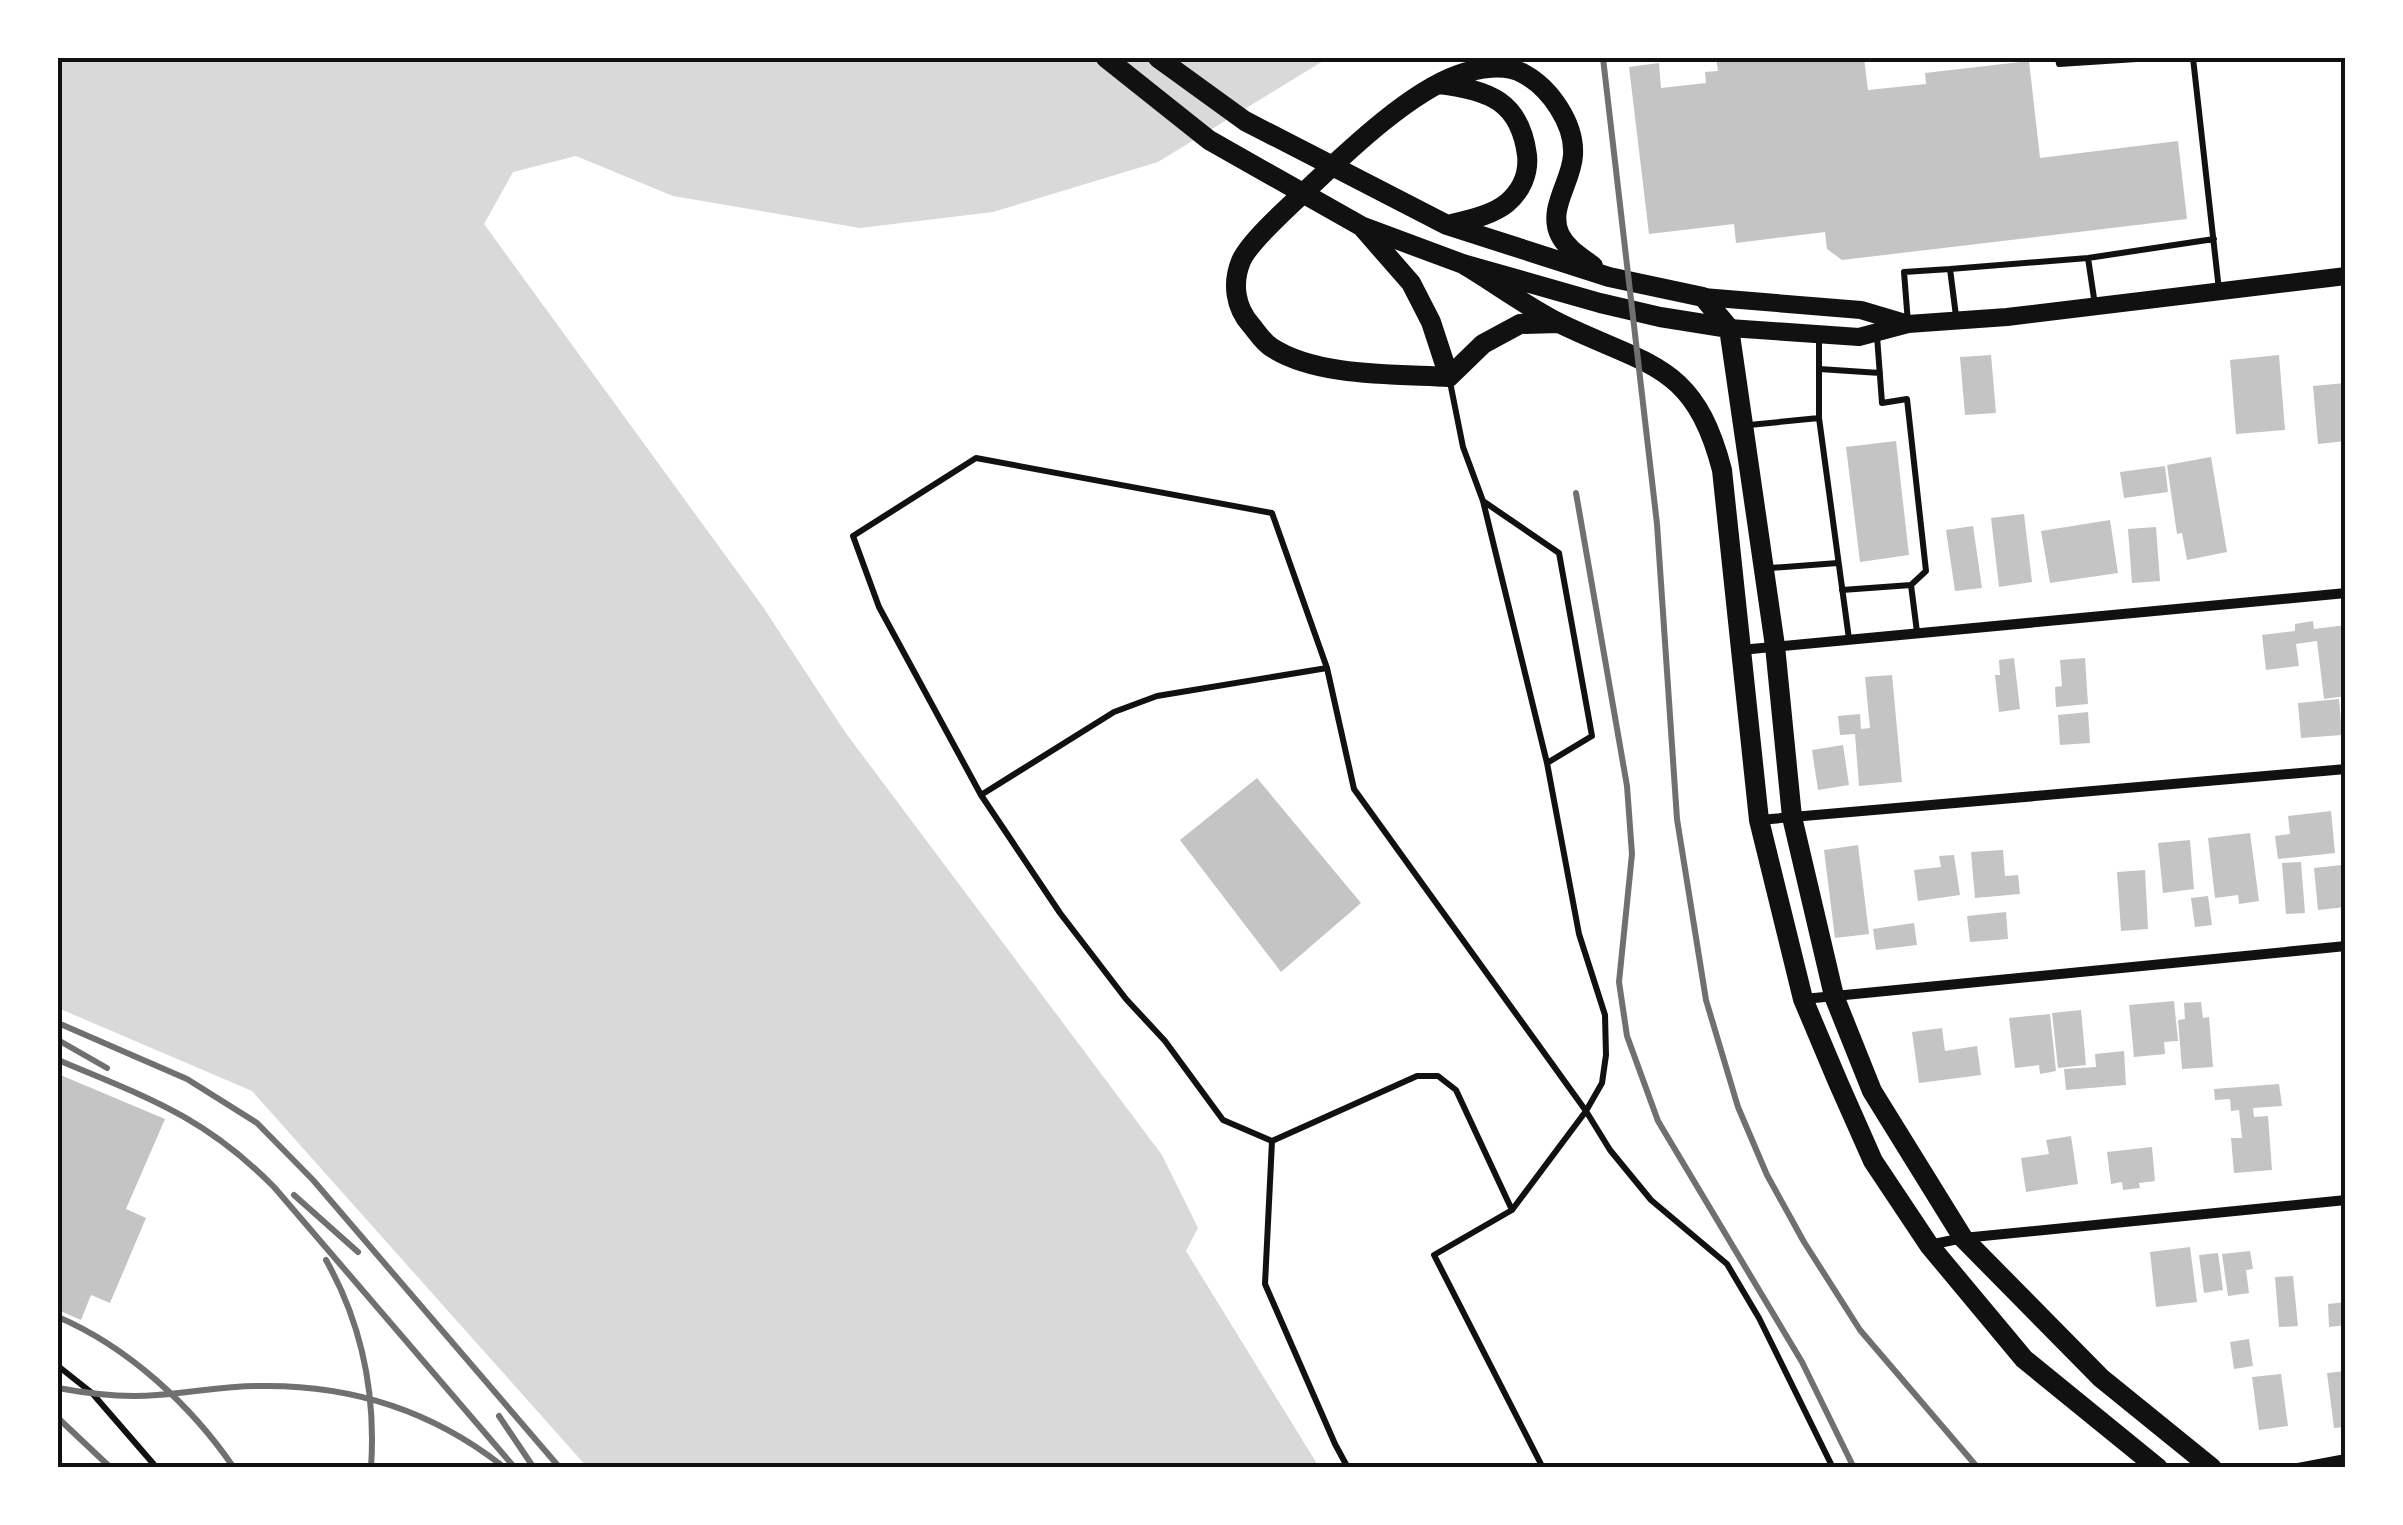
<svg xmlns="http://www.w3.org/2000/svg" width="2403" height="1525" font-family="Barlow,sans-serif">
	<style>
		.water { fill: #d9d9d9 }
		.building { fill: #c4c4c4 }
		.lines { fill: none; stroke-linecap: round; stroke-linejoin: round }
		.service { stroke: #111; stroke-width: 6 }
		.minor { stroke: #111; stroke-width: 10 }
		.secondary { stroke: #111; stroke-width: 18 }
		.primary { stroke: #111; stroke-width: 20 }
		.rail { stroke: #707070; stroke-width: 6 }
		.neatline { fill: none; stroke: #111; stroke-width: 4 }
	</style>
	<rect width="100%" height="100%" fill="#fff"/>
	<path class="water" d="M58,58H1328L1158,162L993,212L860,228L673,196L576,156L513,172L484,224L763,607L845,732L1162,1155L1198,1228L1186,1251L1319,1467H587L252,1091L58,1008Z"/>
	<path class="building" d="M1716,58H1776V62L1812,58H1864L1868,90L1926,84L1925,73L2029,61L2040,158L2178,141L2187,219L1842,260L1827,249L1825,232L1736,243L1734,224L1649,234L1629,67L1659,63L1661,88L1706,83L1705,72L1718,71Z
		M1991,355L1996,413L1965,415L1960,357Z
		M2279,355L2285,430L2236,434L2230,360Z
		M2346,383V441L2318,444L2313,386Z
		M1896,441L1909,555L1860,562L1846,447Z
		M2211,457L2227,552L2187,560L2182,533L2177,534L2167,465Z
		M2165,466L2168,492L2124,498L2120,472Z
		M2024,514L2032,582L1999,587L1991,518Z
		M2110,520L2118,573L2050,583L2041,531Z
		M1973,526L1982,588L1955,591L1946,530Z
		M2156,527L2160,581L2132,583L2128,529Z
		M2313,621L2314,629L2346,625V696L2324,699L2317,641L2296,644L2299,666L2266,670L2262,635L2295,631V624Z
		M2014,658L2020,709L1999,712L1995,675H2000L1999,660Z
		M2085,658L2088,704L2056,707L2055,687L2062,686L2060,660Z
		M1892,675L1902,782L1859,786L1855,734L1840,735L1838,716L1860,714L1861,729L1870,728L1865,677Z
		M2339,699L2342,735L2301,738L2298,703Z
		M2088,712L2090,743L2060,745L2058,715Z
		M1843,745L1849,785L1818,790L1812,750Z
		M1257,778L1361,903L1281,972L1180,840Z
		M2331,811L2335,853L2278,859L2275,836L2290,834L2288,816Z
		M2250,833L2259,901L2239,904L2238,895L2215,898L2208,838Z
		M2190,840L2194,889L2163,893L2158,843Z
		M1858,845L1869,934L1835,938L1824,850Z
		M2003,850L2005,876L2018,875L2020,894L1975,898L1971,852Z
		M1954,855L1960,895L1918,901L1914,870L1941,867L1939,856Z
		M2301,862L2305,913L2286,914L2282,863Z
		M2342,865L2346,907L2318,910L2314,868Z
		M2145,870L2148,929L2121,931L2117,872Z
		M2208,896L2212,925L2195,927L2191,898Z
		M2006,912L2008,939L1970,942L1967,916Z
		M1914,923L1917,945L1876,950L1873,929Z
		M2174,1001L2178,1041L2164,1042L2165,1054L2134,1057L2129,1005Z
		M2201,1002L2203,1018L2209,1017L2213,1067L2182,1069L2178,1020L2185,1019L2184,1003Z
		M2081,1010L2086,1065L2058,1068L2052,1013Z
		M2050,1014L2056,1071L2040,1074L2039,1065L2015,1068L2009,1018Z
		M1942,1028L1945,1051L1977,1046L1981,1075L1919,1083L1912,1032Z
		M2124,1051L2126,1085L2066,1090L2064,1069L2096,1067L2095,1054Z
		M58,1074L165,1119L126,1209L146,1218L110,1303L91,1295L81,1320L58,1310Z
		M2279,1084L2282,1106L2253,1108L2254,1117L2268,1116L2272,1170L2234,1173L2231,1138H2242L2239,1110L2231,1111L2230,1099L2215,1100L2214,1089Z
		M2071,1136L2078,1184L2026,1192L2021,1158L2049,1154L2046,1140Z
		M2152,1147L2155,1181L2139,1183L2140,1188L2123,1190L2122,1182L2111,1184L2107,1152Z
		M2190,1247L2197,1302L2156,1307L2150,1252Z
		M2250,1251L2253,1269L2246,1270L2249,1293L2228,1296L2222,1254Z
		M2218,1253L2223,1290L2204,1293L2199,1255Z
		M2293,1276L2298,1326L2279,1327L2275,1277Z
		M2346,1302V1325L2329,1327L2328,1304Z
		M2249,1339L2253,1366L2234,1369L2230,1342Z
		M2346,1371V1427L2334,1428L2327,1373Z
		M2281,1374L2288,1426L2259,1430L2252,1377Z"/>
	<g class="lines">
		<path class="service" d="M2058,58L2059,64L2152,58
			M2193,58L2219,290
			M2088,258L2095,305
			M1956,316L1950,269L2088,258L2214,239
			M1908,323L1904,272L1950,269
			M1877,336L1882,403L1907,399L1926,571L1911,585L1917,632
			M1819,369L1880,373
			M1450,382L1463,447L1483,501
			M1819,418L1849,639
			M1749,425L1819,418V336
			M1770,568L1838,563
			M1842,590L1911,585
			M1547,763L1592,736L1559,553L1483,501L1547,763L1579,934L1605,1015L1606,1055L1602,1083L1586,1111L1610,1150L1651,1200L1727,1264L1759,1318L1833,1468
			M981,795L1114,712L1157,696L1327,668L1354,789L1586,1111L1512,1210L1434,1255L1543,1468
			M1272,1141L1223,1120L1165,1041L1126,999L1060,913L981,795L879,607L853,536L976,458L1272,513L1327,668
			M58,1366L92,1393L157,1468
			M1348,1468L1335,1444L1265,1284L1272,1141L1417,1076H1438L1456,1090L1512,1210"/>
		<path class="minor" d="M1741,650L2346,593
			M1759,820L2346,769
			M1804,999L2346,946
			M1929,1245L1963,1238L2346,1200
			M2298,1468L2346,1459"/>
		<path class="secondary" d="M1703,297L1861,310L1908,324
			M1729,328L1859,337L1908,324L2007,317L2346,276"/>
		<path class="primary" d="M1106,58L1209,140L1361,226L1463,264L1600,303L1660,317L1729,328
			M1158,58L1245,121L1447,225L1609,277L1703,297L1729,328L1775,646L1792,817L1834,996L1872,1091L1963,1238L2101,1378L2212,1468
			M1439,84C1489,90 1520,101 1527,155C1529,174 1521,191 1507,203C1491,216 1467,220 1448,225
			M1362,227L1411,283L1431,322L1449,377
			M1463,264C1495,283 1527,307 1561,324C1650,367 1694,363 1722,470L1759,820L1803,999L1838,1082L1873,1161L1929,1245L2024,1359L2158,1468
			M1559,323L1520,324L1483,344L1449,377C1396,374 1316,377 1271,347C1263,342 1257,332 1251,325C1235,307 1232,283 1241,261C1250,240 1295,201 1313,184C1350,149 1410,92 1458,75C1477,68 1506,63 1524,74C1550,88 1575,124 1573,155C1572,181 1547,209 1560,235C1567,249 1581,257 1593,266"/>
		<path class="rail" d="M1603,58L1657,524L1677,819L1706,1000L1738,1107L1767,1175L1804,1242L1860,1330L1978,1468
			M1576,493L1627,786L1632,854L1619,982L1627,1036L1658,1121L1802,1362L1854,1468
			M58,1023L187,1079L257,1123L313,1180L560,1468
			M58,1040L107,1068
			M58,1060C146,1097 204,1116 274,1187L515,1468
			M294,1195L358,1252
			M326,1260C362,1324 376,1395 371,1468
			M58,1317C128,1347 191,1405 234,1468
			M58,1388C90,1394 124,1398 157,1395C190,1393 223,1386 257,1386C346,1384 429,1409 500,1464
			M499,1416L534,1468
			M58,1418L111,1468"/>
	</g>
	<rect width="2403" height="1525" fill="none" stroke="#ffffff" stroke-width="120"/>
	<rect x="60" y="60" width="2283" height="1405" class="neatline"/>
</svg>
